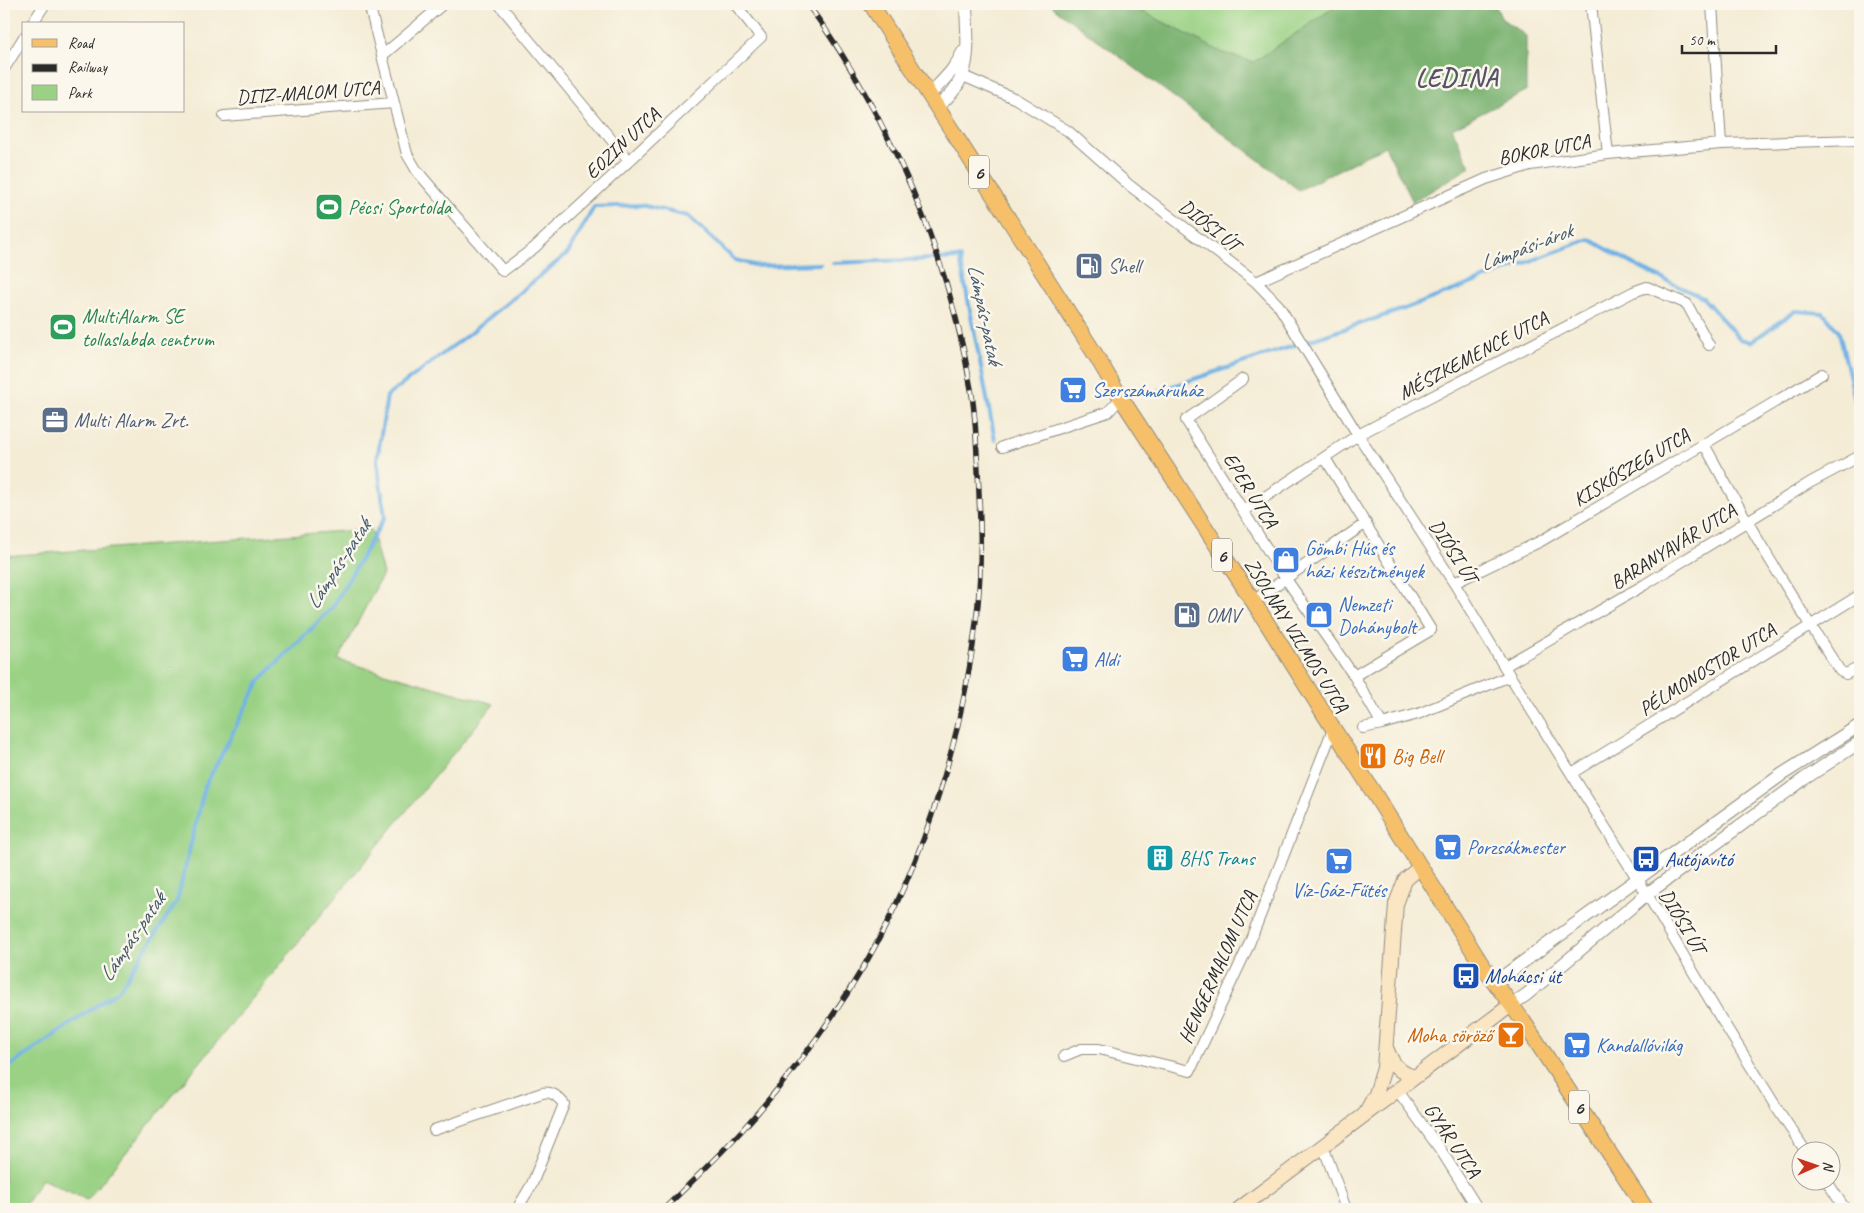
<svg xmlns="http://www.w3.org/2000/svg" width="1864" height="1213" font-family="Caveat,sans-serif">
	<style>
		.green { fill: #9ad184; stroke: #627e58 }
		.forest { fill: #7bb372; stroke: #536f4e }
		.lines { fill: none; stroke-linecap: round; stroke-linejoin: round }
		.stream { stroke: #71b2e5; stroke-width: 4 }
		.minor-casing { stroke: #908c80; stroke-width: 12 }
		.tertiary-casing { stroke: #908c80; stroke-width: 14 }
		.secondary-casing { stroke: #908c80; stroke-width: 16 }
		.primary-casing { stroke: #908c80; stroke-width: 17 }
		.minor { stroke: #fff; stroke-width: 10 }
		.tertiary { stroke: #fff; stroke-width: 12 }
		.secondary { stroke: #fbe6c4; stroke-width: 14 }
		.primary { stroke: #f6c06b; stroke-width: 15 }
		.rail-casing { stroke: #2b2b2b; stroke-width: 5.5 }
		.rail { stroke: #fbf7ec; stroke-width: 4; stroke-dasharray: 11; stroke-linecap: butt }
		.labels { text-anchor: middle; stroke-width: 5; stroke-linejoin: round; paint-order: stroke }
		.shield { fill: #fbf7ec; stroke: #696865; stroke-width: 1 }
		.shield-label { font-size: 19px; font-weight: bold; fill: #2b2b2b }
		.street-label { font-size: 20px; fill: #2b2b2b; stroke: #fbf7ec }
		.leisure-label { font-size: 20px; fill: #27864d; stroke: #fbf7ec; text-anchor: start }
		.service-label { font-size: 20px; fill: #4e5e75; stroke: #fbf7ec; text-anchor: start }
		.shop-label { font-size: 20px; fill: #366cbe; stroke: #fbf7ec; text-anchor: start }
		.food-label { font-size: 20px; fill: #c56008; stroke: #fbf7ec; text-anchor: start }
		.culture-label { font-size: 20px; fill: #0d838f; stroke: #fbf7ec; text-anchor: start }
		.transit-label { font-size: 20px; fill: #164399; stroke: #fbf7ec; text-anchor: start }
		.water-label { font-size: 21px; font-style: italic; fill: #445a6c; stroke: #fbf7ec }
		.district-label { font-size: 25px; font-weight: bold; letter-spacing: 1px; fill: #585369; stroke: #fbf7ec }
	</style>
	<rect width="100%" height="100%" fill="#fbf7ec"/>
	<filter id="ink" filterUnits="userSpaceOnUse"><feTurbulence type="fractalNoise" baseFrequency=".02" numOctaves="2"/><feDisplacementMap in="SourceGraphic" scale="10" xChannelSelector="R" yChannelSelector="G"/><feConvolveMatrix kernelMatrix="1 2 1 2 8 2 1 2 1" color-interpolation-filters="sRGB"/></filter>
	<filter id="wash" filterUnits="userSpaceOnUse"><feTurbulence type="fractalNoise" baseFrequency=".0096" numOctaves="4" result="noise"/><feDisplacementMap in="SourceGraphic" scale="20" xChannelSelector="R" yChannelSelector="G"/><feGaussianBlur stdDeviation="1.12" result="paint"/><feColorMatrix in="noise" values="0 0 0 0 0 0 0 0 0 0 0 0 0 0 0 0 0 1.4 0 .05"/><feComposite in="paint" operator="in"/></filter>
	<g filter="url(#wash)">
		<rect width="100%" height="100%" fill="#f4ecd5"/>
		<path class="green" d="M1128,4H1339L1254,62L1223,53Z
			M371,529L383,574L338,660L494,704L87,1200L42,1179L22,1209H4V556Z"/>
		<path class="forest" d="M1052,4H1128L1223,53L1254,62L1339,4H1495L1501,18L1526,36V91L1452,128L1470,167L1413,202L1385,146L1299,190L1054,8Z"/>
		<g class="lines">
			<path class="stream" d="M833,263L960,258L995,440
				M1158,391L1404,309L1589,239L1642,269L1703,298L1740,339L1751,342L1795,311L1823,313L1839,332L1860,421
				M4,1070L119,990L177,901L205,786L260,680L332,608L385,517L377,460L387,396L469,334L568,253L594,207L641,205L688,216L735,260L758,266L820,264"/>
		</g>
	</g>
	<g filter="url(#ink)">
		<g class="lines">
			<defs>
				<path id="minor" d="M369,4L407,154L417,171L503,271L534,248L629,161L761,37L735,4
					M499,4L629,161
					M1591,4L1608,154
					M1712,4L1721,144
					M32,24L45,4
					M383,55L443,4
					M4,69L24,37
					M963,76L1016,99L1068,131L1129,185L1256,282L1279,306L1358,435L1454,583L1510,676L1647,894L1720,1017L1778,1110L1805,1150
					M224,116L394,103
					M1256,282L1486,179L1530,165L1608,154L1721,144L1860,140
					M1243,379L1186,420L1286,579L1354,676L1382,724L1418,714L1510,676
					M1704,444C1746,522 1791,597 1840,671L1846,674L1860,667
					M1002,447L1108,412L1121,398
					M1325,458L1431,630L1354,676
					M1244,511L1358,435L1633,292L1647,287L1687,304L1709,345
					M1454,583L1541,541L1822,374
					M1253,601L1366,523
					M1505,666L1644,585L1811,482L1860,456
					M1363,728L1382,724
					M1572,773L1860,595
					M1064,1056L1081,1049H1099L1190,1071L1247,949L1333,729
					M1398,1091L1442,1152L1478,1209
					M434,1130L542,1093C552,1091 557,1096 564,1104L532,1184L517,1209
					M1323,1146L1346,1209
					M1826,1180L1845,1209"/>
				<path id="tertiary" d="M929,95C942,81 955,70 963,52
					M936,107C975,80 967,45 966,4
					M1494,983L1781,775L1860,725
					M1511,1005L1526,995L1647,894L1804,779L1860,742"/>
				<path id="secondary" d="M1387,1050C1393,1065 1399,1073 1415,1077
					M1366,1112L1376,1094L1384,1068L1396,904L1405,880L1420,867
					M1239,1209L1511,1005"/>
				<path id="primary" d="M871,4L1095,354L1121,398L1253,601L1482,965L1523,1021L1646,1209"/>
			</defs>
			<use href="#minor" class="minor-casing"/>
			<use href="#tertiary" class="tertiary-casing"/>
			<use href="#secondary" class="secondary-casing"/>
			<use href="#primary" class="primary-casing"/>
			<use href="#minor" class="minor"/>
			<use href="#tertiary" class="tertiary"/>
			<use href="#secondary" class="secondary"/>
			<use href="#primary" class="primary"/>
			<defs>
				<path id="rail" d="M664,1209C691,1182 719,1156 744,1128C789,1078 830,1024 864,966C926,859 966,727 978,604C982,560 980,514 978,470C976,443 976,416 971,389C955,294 923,203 878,118C857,78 835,40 807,4"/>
			</defs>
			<use href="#rail" class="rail-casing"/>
			<use href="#rail" class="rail"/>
		</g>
	</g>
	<defs>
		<symbol id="stadium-square" viewBox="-11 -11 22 22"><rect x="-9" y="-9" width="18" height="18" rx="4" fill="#2e9e5b" stroke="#fbf7ec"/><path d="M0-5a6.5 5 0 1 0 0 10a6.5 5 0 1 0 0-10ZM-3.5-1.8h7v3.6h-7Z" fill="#fff"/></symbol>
		<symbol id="fuel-square" viewBox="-11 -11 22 22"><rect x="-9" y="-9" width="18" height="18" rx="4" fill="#5c6f8a" stroke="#fbf7ec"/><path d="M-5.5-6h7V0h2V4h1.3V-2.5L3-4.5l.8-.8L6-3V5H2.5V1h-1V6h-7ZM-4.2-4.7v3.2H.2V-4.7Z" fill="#fff"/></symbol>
		<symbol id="supermarket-square" viewBox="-11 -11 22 22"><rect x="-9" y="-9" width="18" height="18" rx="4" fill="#3f7fe0" stroke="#fbf7ec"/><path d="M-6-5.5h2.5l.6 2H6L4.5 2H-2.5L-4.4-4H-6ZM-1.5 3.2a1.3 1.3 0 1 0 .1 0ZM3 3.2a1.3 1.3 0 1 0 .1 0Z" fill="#fff"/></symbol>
		<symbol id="office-square" viewBox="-11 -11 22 22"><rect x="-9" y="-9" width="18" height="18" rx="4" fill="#5c6f8a" stroke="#fbf7ec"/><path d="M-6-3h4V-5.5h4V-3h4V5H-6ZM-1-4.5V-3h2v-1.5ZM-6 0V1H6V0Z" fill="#fff"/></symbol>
		<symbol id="shop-square" viewBox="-11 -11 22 22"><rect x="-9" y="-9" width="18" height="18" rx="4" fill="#3f7fe0" stroke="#fbf7ec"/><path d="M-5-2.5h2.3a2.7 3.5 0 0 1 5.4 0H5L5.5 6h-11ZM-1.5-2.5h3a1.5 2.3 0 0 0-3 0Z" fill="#fff"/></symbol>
		<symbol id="restaurant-square" viewBox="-11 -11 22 22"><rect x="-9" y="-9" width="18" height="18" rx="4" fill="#e8710a" stroke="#fbf7ec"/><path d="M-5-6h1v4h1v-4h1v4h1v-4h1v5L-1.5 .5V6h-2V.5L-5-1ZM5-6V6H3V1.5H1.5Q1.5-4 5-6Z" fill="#fff"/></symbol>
		<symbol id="building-square" viewBox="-11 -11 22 22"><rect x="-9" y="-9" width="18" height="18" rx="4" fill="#0f9aa8" stroke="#fbf7ec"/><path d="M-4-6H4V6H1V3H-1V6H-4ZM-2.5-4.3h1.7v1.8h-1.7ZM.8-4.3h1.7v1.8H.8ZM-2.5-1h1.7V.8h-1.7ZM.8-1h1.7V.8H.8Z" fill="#fff"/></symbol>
		<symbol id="bus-square" viewBox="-11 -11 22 22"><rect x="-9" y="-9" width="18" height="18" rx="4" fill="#1a4fb4" stroke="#fbf7ec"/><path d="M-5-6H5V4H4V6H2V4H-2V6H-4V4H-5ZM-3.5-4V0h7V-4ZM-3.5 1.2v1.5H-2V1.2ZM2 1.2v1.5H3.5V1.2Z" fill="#fff"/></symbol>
		<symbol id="bar-square" viewBox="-11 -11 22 22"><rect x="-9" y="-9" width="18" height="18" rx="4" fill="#e8710a" stroke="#fbf7ec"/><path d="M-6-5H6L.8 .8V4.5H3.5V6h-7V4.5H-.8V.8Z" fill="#fff"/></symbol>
	</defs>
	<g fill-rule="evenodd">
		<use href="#stadium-square" x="313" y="191" width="32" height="32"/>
		<use href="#fuel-square" x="1073" y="250" width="32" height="32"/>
		<use href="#stadium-square" x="47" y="311" width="32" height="32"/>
		<use href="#supermarket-square" x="1057" y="374" width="32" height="32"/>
		<use href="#office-square" x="39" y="404" width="32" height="32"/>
		<use href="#shop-square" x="1270" y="544" width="32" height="32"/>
		<use href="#fuel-square" x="1171" y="599" width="32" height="32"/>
		<use href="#shop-square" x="1303" y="599" width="32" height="32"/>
		<use href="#supermarket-square" x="1059" y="643" width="32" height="32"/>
		<use href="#restaurant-square" x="1357" y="740" width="32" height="32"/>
		<use href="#supermarket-square" x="1432" y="831" width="32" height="32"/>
		<use href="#building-square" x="1144" y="842" width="32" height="32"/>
		<use href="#bus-square" x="1630" y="843" width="32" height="32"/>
		<use href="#supermarket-square" x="1323" y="845" width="32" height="32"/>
		<use href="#bus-square" x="1450" y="960" width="32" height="32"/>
		<use href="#bar-square" x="1495" y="1019" width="32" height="32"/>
		<use href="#supermarket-square" x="1561" y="1029" width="32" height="32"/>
	</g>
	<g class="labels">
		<g class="shield">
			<rect x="969" y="155.5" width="20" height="33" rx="4"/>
			<rect x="1212" y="538.5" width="20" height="33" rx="4"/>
			<rect x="1569" y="1090.5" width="20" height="33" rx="4"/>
		</g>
		<g class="shield-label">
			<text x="979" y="179">6</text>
			<text x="1222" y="562">6</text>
			<text x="1579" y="1114">6</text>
		</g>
		<g class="street-label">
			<text transform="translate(308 92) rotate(-4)" y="7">DITZ-MALOM UTCA</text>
			<text transform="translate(622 143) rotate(-43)" y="7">EOZIN UTCA</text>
			<text transform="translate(1544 149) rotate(-11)" y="7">BOKOR UTCA</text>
			<text transform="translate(1210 225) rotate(38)" y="7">DIÓSI ÚT</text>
			<text transform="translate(1473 355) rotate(-28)" y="7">MÉSZKEMENCE UTCA</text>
			<text transform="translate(1631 467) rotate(-31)" y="7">KISKŐSZEG UTCA</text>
			<text transform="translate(1251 490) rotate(58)" y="7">EPER UTCA</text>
			<text transform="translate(1673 546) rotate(-32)" y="7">BARANYAVÁR UTCA</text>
			<text transform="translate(1454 551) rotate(57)" y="7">DIÓSI ÚT</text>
			<text transform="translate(1297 635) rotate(58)" y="7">ZSOLNAY VILMOS UTCA</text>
			<text transform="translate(1707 669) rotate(-32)" y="7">PÉLMONOSTOR UTCA</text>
			<text transform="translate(1683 921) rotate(59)" y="7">DIÓSI ÚT</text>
			<text transform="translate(1217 967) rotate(-66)" y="7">HENGERMALOM UTCA</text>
			<text transform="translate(1453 1140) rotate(56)" y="7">GYÁR UTCA</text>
		</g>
		<g class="leisure-label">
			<text x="348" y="214">Pécsi Sportolda</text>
			<text x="82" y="323">MultiAlarm SE<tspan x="82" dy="23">tollaslabda centrum</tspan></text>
		</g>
		<g class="service-label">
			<text x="1108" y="273">Shell</text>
			<text x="74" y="427">Multi Alarm Zrt.</text>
			<text x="1206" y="622">OMV</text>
		</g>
		<g class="shop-label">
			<text x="1092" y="397">Szerszámáruház</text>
			<text x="1305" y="555">Gömbi Hús és<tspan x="1305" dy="23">házi készítmények</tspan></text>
			<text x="1338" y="611">Nemzeti<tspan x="1338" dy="23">Dohánybolt</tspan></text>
			<text x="1094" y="666">Aldi</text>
			<text x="1467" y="854">Porzsákmester</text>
			<text x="1339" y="897" text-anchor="middle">Víz-Gáz-Fűtés</text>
			<text x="1596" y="1052">Kandallóvilág</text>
		</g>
		<g class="food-label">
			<text x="1392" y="763">Big Bell</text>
			<text x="1492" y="1042" text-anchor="end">Moha söröző</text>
		</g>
		<g class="culture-label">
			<text x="1179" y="865">BHS Trans</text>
		</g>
		<g class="transit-label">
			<text x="1665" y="866">Autójavító</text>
			<text x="1485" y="983">Mohácsi út</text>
		</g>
		<g class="water-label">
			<text transform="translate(1526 247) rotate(-21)" y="7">Lámpási-árok</text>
			<text transform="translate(985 314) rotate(78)" y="7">Lámpás-patak</text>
			<text transform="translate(338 564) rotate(-57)" y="7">Lámpás-patak</text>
			<text transform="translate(132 937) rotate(-56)" y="7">Lámpás-patak</text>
		</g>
		<g class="district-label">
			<text x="1457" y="86">LEDINA</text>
		</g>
	</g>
	<rect width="1864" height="1213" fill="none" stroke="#fbf7ec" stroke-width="20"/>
	<rect x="22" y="22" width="162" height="90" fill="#fbf7ec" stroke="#a8a59f"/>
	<rect x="32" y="39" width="25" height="8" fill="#f6c06b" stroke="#a8a59f"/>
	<text x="68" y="48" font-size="15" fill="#2b2b2b">Road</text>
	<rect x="32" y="64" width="25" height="8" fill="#2b2b2b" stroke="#a8a59f"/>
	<text x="68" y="72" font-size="15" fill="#2b2b2b">Railway</text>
	<rect x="32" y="85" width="25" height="15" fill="#9ad184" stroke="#a8a59f"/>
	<text x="68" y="98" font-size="15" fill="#2b2b2b">Park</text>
	<g transform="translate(1816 1166) rotate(88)"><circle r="24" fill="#fbf7ec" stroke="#a8a59f"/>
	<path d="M0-4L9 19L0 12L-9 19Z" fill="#c8321e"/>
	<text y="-8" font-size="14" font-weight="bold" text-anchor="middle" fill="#2b2b2b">N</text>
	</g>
	<path d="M1682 45v8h94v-8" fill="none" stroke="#2b2b2b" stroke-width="2.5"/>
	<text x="1689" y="45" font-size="15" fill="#2b2b2b" stroke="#fbf7ec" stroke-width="4" paint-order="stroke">50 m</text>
</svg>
